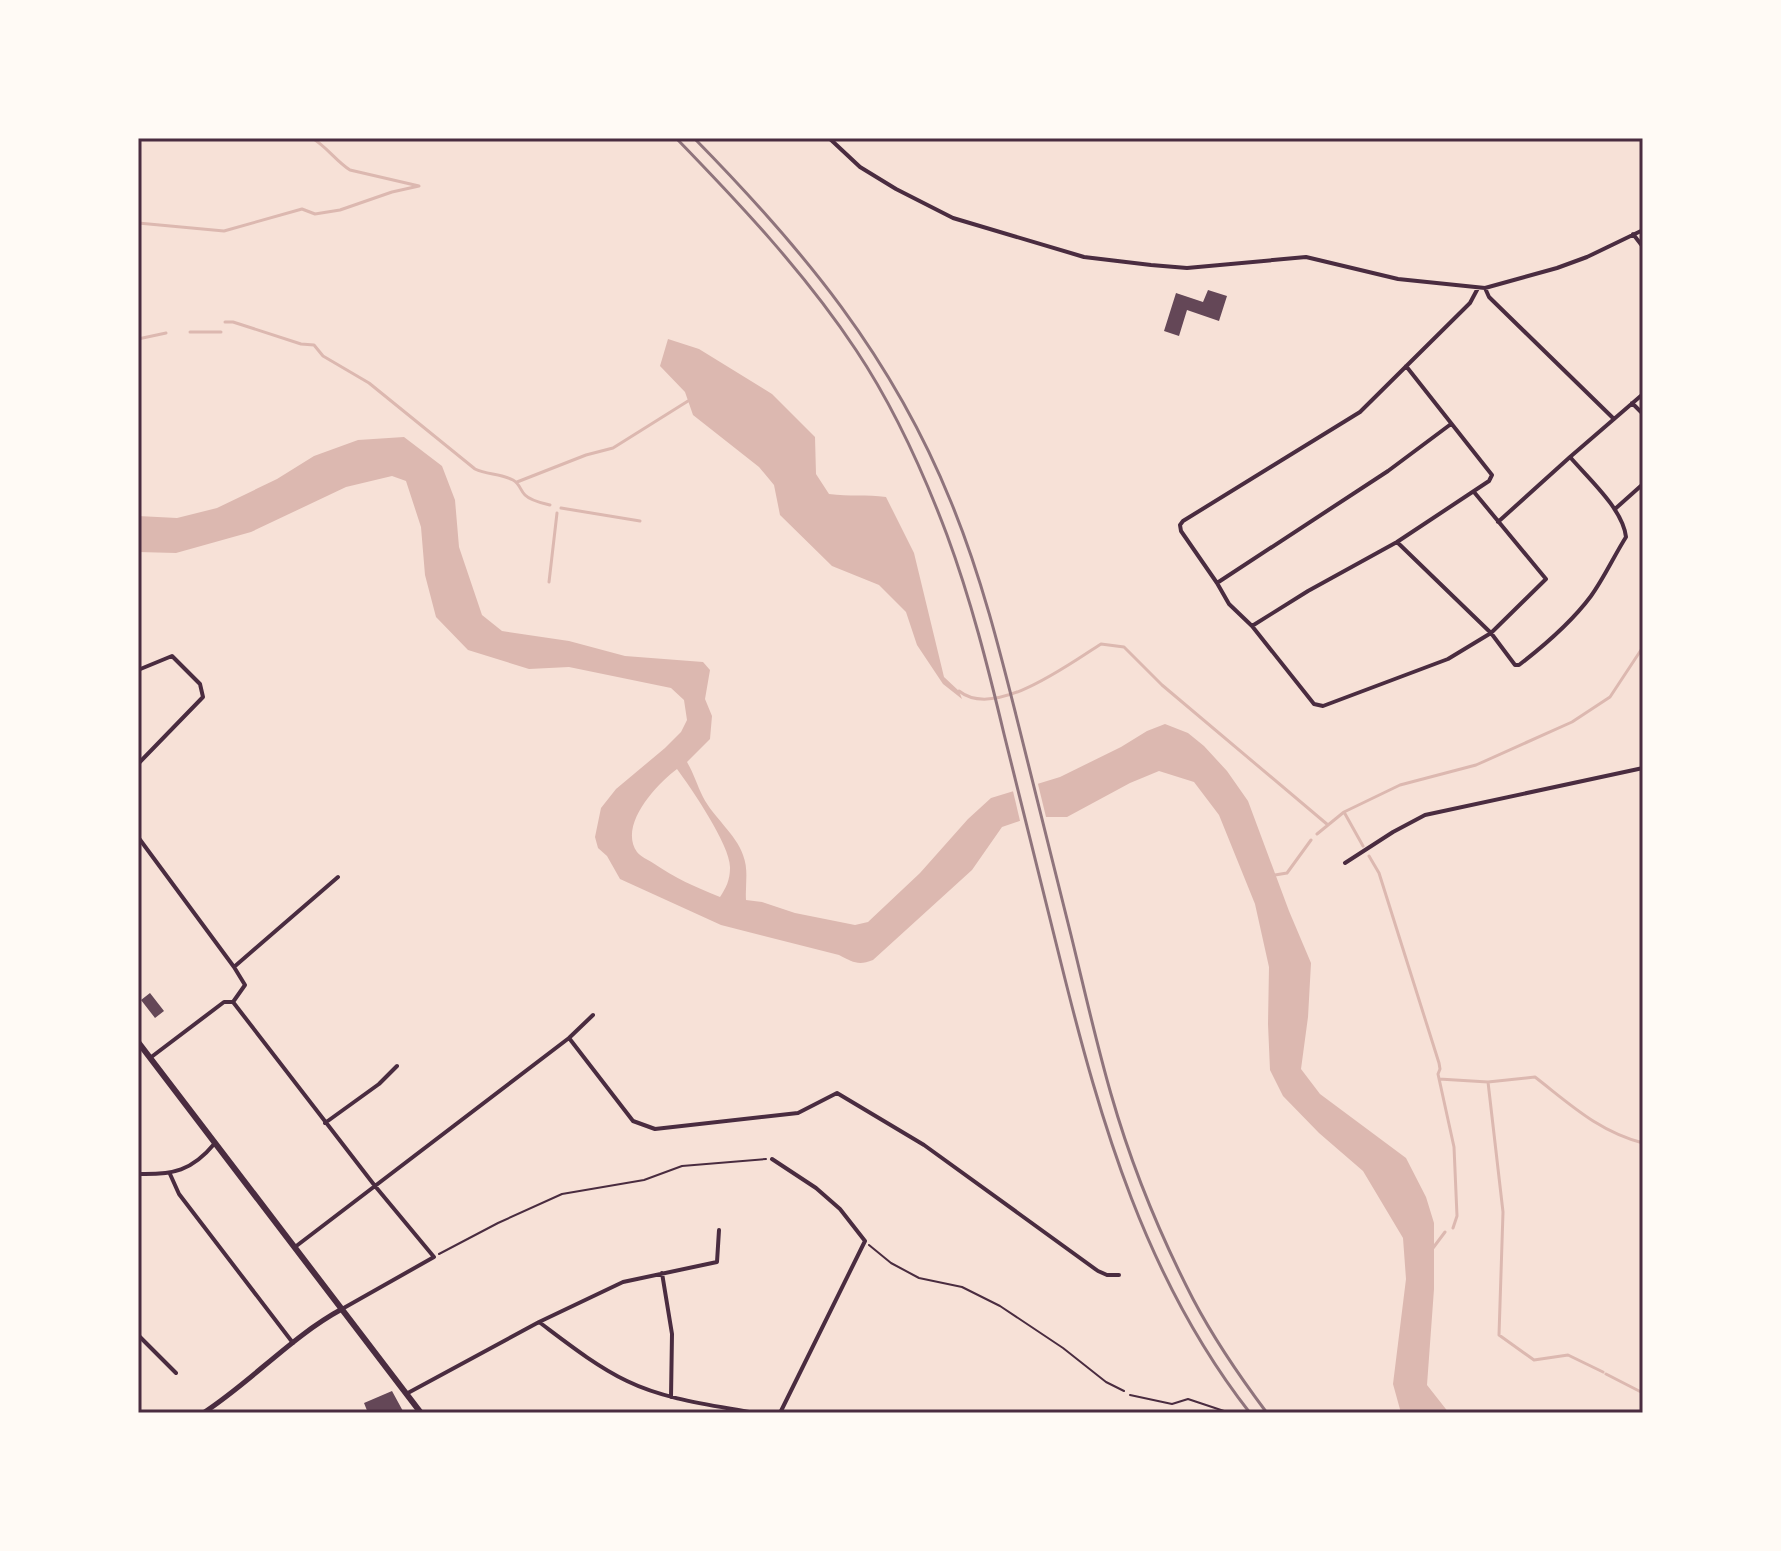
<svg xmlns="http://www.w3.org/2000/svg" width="1781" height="1551" font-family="Overpass,sans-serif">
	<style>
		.water { fill: #dcb8b0; fill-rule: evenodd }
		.pier { fill: #f7e1d7 }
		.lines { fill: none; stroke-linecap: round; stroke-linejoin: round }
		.stream { stroke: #dcb8b0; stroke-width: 3 }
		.building { fill: #644757 }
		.path { stroke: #4a2c40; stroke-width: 2 }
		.service { stroke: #4a2c40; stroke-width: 2 }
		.minor { stroke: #4a2c40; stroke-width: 4 }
		.tertiary { stroke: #4a2c40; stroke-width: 5 }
		.secondary { stroke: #4a2c40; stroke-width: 6 }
		.rail { stroke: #8f747c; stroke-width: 3 }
		.neatline { fill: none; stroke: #4a2c40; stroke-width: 3 }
	</style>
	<rect width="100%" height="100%" fill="#f7e1d7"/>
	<path class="water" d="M668,339L699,349L772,394L815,437L816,474L829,494C849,497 867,494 886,497L914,553L944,677L959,691L962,699L943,684L917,645L906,612L879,585L832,566L780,515L774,485L759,467L693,415L685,392L660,366Z
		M404,437L442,466L455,500L459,547L482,615L502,631L569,641L625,656L703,662L710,670L705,699L712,716L710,739L687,762C694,774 697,785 703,797C713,817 736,834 743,855C749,870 745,885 746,900L762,902L795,913L855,925L868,922L920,873L968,819L991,798L1060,777L1121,747L1147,731L1165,724L1188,733L1204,746L1227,771L1248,801L1289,911L1311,963L1308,1017L1301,1069L1320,1094L1406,1158L1426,1197L1434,1223V1289L1427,1385L1449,1413H1401L1393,1384L1406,1279L1403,1238L1363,1171L1319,1133L1283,1096L1270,1070L1268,1024L1269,967L1255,904L1219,815L1194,782L1159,771L1130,783L1067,817H1031L1002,827L972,870L873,960C858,966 853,962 839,955L721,925L620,879L607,856L598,848L595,837L601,808L616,789L665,748L681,732L687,720L684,700L671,688L569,667L529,669L468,650L436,617L425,575L421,527L406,481L392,476L346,487L251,532L176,553L138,552V516L177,518L217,508L277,479L314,456L358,440ZM677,769C691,788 731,846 730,868C730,880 726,888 720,897C695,887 675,878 653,863C648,860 640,856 637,852C618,825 657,784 677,769Z"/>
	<path class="pier" d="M1037,780L1047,821H1032L1021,825L1012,787Z"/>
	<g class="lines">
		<path class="stream" d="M138,223L224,231L302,209L315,214L340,210L392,192L419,186L350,170C336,161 327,147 312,138
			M225,322H233L301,344L314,345L323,356L369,383L475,469C487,475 500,473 513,480C520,484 520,490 525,495C531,501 542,503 550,505
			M190,332H221
			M138,339L166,333
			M517,482L586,455L613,448L688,401
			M561,508L640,521
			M549,582L557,513
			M959,691C995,720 1069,664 1101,644L1124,647L1162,685L1328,825
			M1344,812L1363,846
			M1317,834L1344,812L1400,785L1476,765L1572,722L1610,697L1643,647
			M1369,856L1379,873L1439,1063L1440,1069L1438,1074L1454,1147L1457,1216L1453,1228
			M1275,875L1287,873L1311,840
			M1439,1079L1488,1082L1535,1077C1571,1105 1598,1131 1643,1143
			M1488,1082L1503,1212L1499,1335L1534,1360L1568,1355L1603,1372
			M1433,1248L1445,1232
			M1606,1374L1643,1393"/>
	</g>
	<path class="building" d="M1208,290L1227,296L1219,321L1187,310L1179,336L1164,331L1176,293L1203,302Z
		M150,993L164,1011L155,1018L141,1000Z
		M392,1391L404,1413H368L364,1403Z"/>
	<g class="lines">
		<path class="path" d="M869,1245L891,1263L919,1278L962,1287L1000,1306L1063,1348L1106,1382L1124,1391
			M439,1254L498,1223L562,1194L644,1180L682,1166L766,1159"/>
		<path class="service" d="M1130,1395L1172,1404L1188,1399L1230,1413"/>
		<path class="minor" d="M829,138L860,167L896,189L953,218L1084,257L1151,265L1187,268L1306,257L1398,279L1485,288L1557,268L1587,257L1643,230
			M1633,234L1643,247
			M1485,288L1489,297L1614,419
			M1632,403L1643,414
			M1474,492L1546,579L1491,633L1448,659L1323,706L1314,704L1252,626L1229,604L1217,583L1181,531L1180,525L1183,521L1360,412L1470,303L1478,288
			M1615,509L1643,484
			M1498,522L1570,457L1643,394
			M1397,542L1491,633L1515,665H1519C1545,645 1571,623 1591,596C1604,578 1614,556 1626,537C1623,509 1588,478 1570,457
			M1217,583L1388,471L1451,424
			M1252,626L1308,591L1397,542L1489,481L1492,475L1406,366
			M138,670L172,656L200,684L203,697L138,764
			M138,837L234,967L245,985L233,1002
			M1345,863L1393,832L1425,815L1643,768
			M234,967L338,877
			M233,1002L375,1186L434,1257L342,1309
			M569,1038L633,1121L655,1129L798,1113L837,1093L924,1145L1098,1271L1107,1275H1119
			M150,1058L224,1002H233
			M325,1123L379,1084L397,1066
			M772,1159L816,1188L840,1209L865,1241L780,1413
			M138,1174C173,1175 192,1171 215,1143
			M170,1174L179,1194L293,1343
			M295,1247L569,1038L593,1015
			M662,1273L672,1334L671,1397
			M539,1322L623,1282L717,1262L719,1230
			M138,1335L176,1373
			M406,1394L539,1322C567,1343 596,1366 627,1381C666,1400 712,1405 755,1413"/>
		<path class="tertiary" d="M203,1413C251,1382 292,1336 342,1309"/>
		<path class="secondary" d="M138,1042L421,1413"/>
		<path class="rail" d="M676,138C740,204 805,273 856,350C894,407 923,471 947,535C971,600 988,667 1004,734C1023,810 1042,886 1061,963C1101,1124 1146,1280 1250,1413
			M694,138C803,249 892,356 951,502C981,575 1000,651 1019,727C1036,797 1054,866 1071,935C1084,988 1096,1042 1111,1094C1131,1164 1160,1235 1193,1299C1214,1339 1240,1377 1267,1413"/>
	</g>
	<rect width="1781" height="1551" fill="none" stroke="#fffaf5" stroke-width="280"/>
	<rect x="140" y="140" width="1501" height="1271" class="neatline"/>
</svg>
